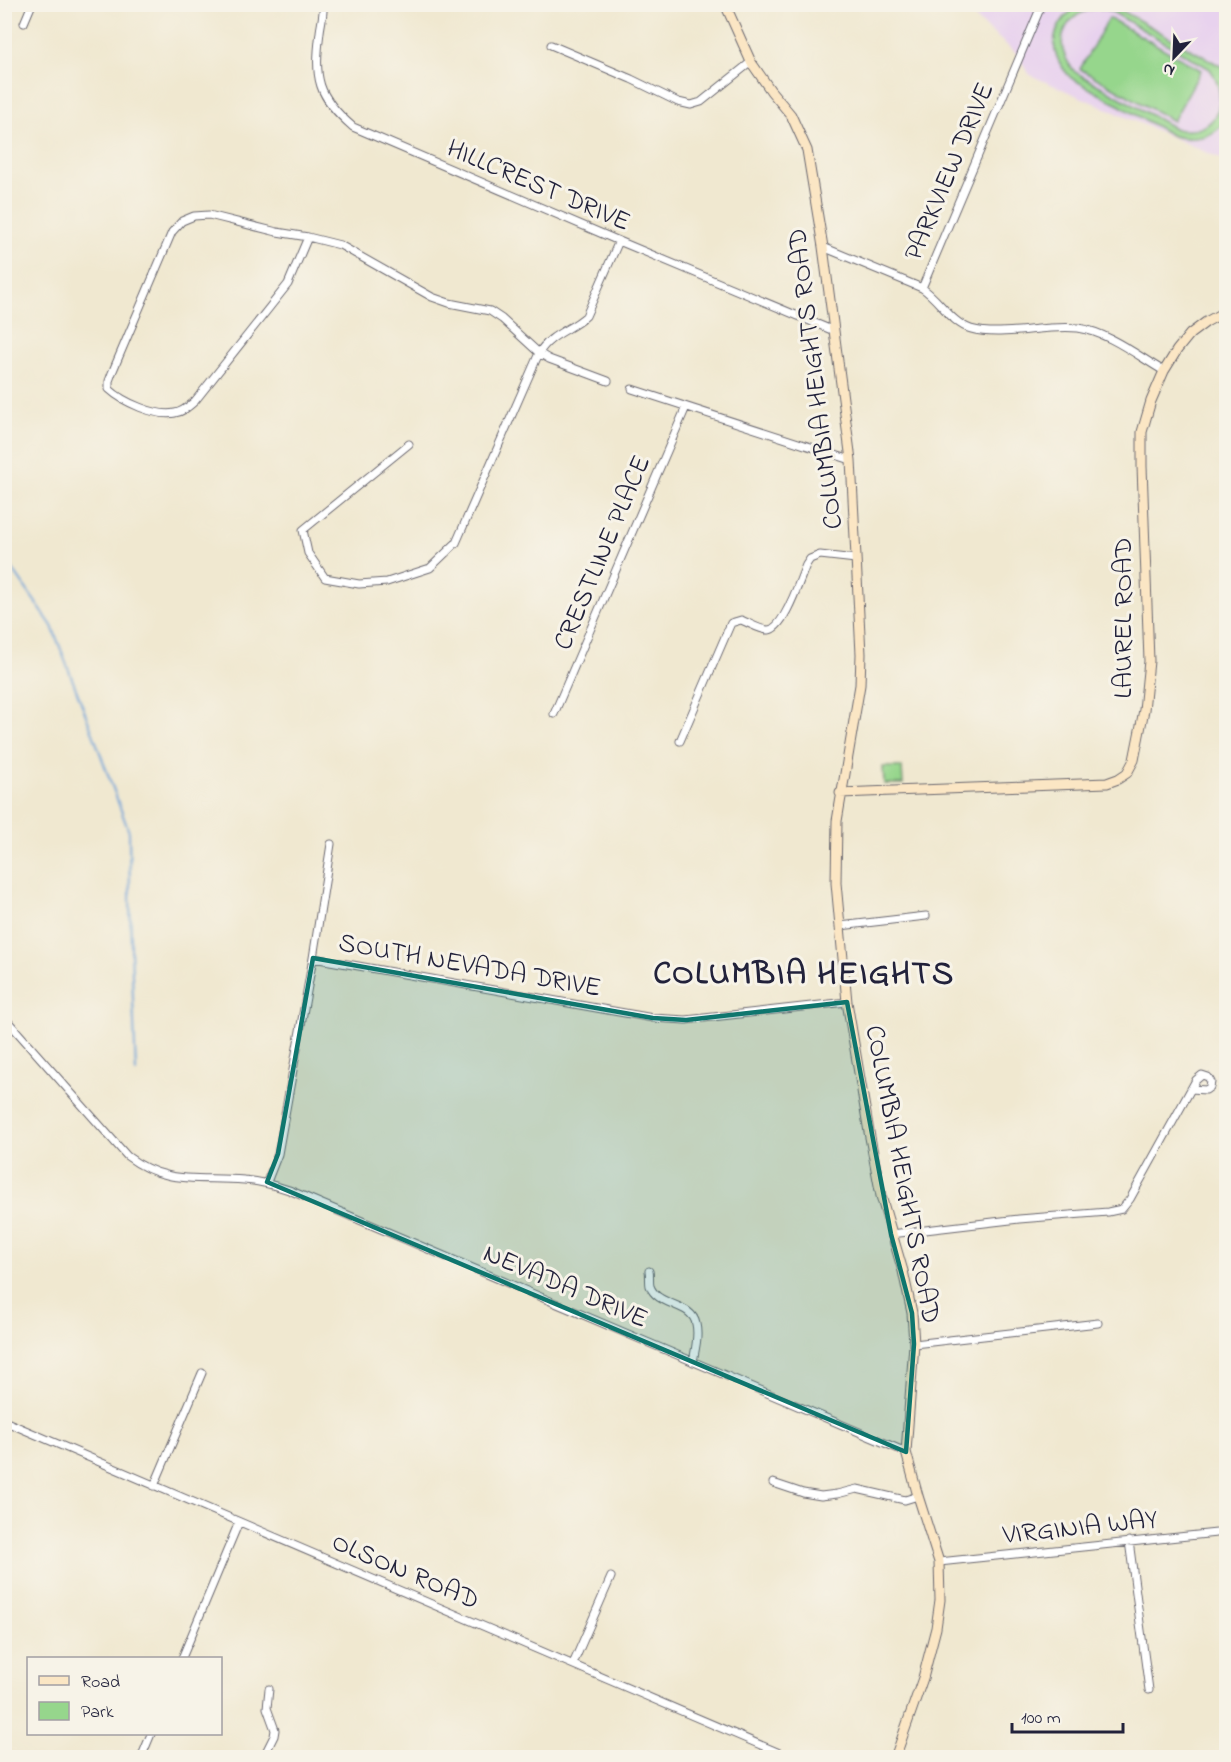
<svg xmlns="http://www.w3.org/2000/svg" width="1231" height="1762" font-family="'Indie Flower',sans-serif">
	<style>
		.built { fill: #e8d2ee }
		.green { fill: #96d68c; stroke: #5c7c64; stroke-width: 1.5; fill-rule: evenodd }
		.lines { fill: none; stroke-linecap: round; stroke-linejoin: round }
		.stream { stroke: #6ba1d8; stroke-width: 2 }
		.street-casing { stroke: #6a676f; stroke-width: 9 }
		.secondary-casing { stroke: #6a676f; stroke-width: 11 }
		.street { stroke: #fff; stroke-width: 7 }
		.secondary { stroke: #fbe6c4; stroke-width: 9 }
		.marked { fill: #0f766e; fill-opacity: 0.2; stroke: #0f766e; stroke-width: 4.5; stroke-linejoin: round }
		.labels { text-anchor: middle; stroke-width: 6; stroke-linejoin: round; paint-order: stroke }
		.street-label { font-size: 27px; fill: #22223b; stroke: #f7f3e8 }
		.district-label { font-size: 33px; font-weight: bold; letter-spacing: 1.5px; fill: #22223b; stroke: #f7f3e8 }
	</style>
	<rect width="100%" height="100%" fill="#f7f3e8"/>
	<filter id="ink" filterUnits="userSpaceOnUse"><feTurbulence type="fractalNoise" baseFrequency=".0167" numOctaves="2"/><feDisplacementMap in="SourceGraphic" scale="12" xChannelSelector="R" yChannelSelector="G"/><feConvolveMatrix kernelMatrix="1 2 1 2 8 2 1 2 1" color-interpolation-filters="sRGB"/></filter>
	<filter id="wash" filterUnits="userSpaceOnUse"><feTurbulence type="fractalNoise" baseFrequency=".008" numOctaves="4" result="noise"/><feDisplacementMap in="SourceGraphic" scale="24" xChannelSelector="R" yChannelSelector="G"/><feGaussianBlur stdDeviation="1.35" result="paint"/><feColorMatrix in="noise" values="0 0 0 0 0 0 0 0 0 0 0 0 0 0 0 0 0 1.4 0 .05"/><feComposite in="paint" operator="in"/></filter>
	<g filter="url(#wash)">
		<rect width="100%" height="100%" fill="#f0e8d0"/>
		<path class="built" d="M960,5H1226V161L1030,75L1016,53Z"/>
		<path class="green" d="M1080,5H1112L1226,69C1227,80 1229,108 1226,117C1218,139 1191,141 1173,136L1071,78C1053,59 1047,39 1065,17C1069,12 1075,9 1080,5ZM1097,8L1109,10L1210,69C1231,99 1217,138 1176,129L1075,72C1052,45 1061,15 1097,8Z
			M1109,18L1201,70L1173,121L1080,69Z
			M883,767H902L903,784H884Z"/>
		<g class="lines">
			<path class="stream" d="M4,557L52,626L95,739L129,832L131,950L136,1072"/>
		</g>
	</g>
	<g filter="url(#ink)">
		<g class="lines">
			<defs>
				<path id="street" d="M323,4C324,14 321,23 320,32C314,79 317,96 353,127L619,241L834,331
					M24,23L32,4
					M551,45L631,79L678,102L691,105L701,102L751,62
					M308,237L288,284L195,401C189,406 183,412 175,413C156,417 123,402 109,389V381L112,373L172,232L182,221L194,216L209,215L277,232L308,237L340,245L432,297L449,303L490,311L502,319L539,353L549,359L608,381
					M823,247L922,288C939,299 951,323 971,329C1003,338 1045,324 1078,328C1108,332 1138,356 1164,371
					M922,288L1042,4
					M632,389L851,460
					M409,444L303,530L308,553L325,578L359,584L387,582L430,568L456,543L539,353C550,334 571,330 586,316L619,241
					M554,714L686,407
					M680,741L731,623L741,620C749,623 760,630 768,630C784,630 800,579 806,565L810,559L820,555L856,559
					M840,926L926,916
					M313,958L653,1018L686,1020L847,1002
					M4,1017L127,1156C167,1186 198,1176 244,1180C260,1181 274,1185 289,1190L906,1452
					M267,1182L278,1154L313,958L331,844
					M891,1234L1019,1219L1108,1212L1122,1209L1130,1199L1196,1080L1202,1075L1208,1077L1211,1082L1210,1087L1206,1090L1191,1089
					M649,1271C650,1275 649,1282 650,1286C657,1307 692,1302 696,1324C699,1336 695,1350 693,1362
					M914,1344L1098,1323
					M4,1421L791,1758
					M773,1483L803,1493L821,1496L837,1494L857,1489L905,1500L918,1496
					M154,1486L202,1373
					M1129,1541L1149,1690
					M939,1562L1226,1532
					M182,1658L239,1522
					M573,1664L611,1577
					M141,1758L151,1734
					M263,1758L274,1736L275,1730L267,1708L269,1689"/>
				<path id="secondary" d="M725,4L751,62L771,91L791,115L807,150L823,247L851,460L861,654L860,685L837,821L836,883L847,1002L869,1132L881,1196L903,1271L912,1313L914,1344L906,1452L918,1496L939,1562L940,1600L936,1628L923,1678L895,1758
					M840,793L1107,783L1118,779L1127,773L1134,760L1144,710L1149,661L1142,466V432L1151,401L1164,371L1177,350L1190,334L1206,322L1226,311"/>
			</defs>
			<use href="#street" class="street-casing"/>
			<use href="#secondary" class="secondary-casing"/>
			<use href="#street" class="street"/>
			<use href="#secondary" class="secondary"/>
		</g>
	</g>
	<path class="marked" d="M313,958L653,1018L686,1020L847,1002L891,1234L912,1313L914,1344L906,1452L267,1182L278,1154Z"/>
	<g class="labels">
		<g class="street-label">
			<text transform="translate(948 171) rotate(-67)" y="9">PARKVIEW DRIVE</text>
			<text transform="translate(539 184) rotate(23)" y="9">HILLCREST DRIVE</text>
			<text transform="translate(814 379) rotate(-97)" y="9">COLUMBIA HEIGHTS ROAD</text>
			<text transform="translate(601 552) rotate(-67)" y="9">CRESTLINE PLACE</text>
			<text transform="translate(1122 618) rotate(-90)" y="9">LAUREL ROAD</text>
			<text transform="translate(470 964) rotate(10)" y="9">SOUTH NEVADA DRIVE</text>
			<text transform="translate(904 1174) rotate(79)" y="9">COLUMBIA HEIGHTS ROAD</text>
			<text transform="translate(566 1285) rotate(23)" y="9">NEVADA DRIVE</text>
			<text transform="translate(1080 1526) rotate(-6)" y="9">VIRGINIA WAY</text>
			<text transform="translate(406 1570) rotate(23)" y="9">OLSON ROAD</text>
		</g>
		<g class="district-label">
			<text x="804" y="983">COLUMBIA HEIGHTS</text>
		</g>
	</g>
	<rect width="1231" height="1762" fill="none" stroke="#f7f3e8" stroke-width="24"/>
	<rect x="27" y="1657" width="195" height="78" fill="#f7f3e8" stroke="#a29fa3" stroke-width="1.5"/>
	<rect x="39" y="1676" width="30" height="9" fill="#fbe6c4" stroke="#a29fa3" stroke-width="1.5"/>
	<text x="81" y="1687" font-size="18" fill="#22223b">Road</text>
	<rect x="39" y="1702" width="30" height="18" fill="#96d68c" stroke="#a29fa3" stroke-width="1.5"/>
	<text x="81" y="1717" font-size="18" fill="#22223b">Park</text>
	<g transform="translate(1174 57) rotate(203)" stroke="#f7f3e8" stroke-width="4.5" paint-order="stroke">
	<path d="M0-4.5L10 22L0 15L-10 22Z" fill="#22223b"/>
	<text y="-9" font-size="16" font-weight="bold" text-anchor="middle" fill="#22223b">N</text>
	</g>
	<path d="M1012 1723v9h111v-9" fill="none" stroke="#22223b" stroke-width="3"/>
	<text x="1021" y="1723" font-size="18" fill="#22223b" stroke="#f7f3e8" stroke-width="4.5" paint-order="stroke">100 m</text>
</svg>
